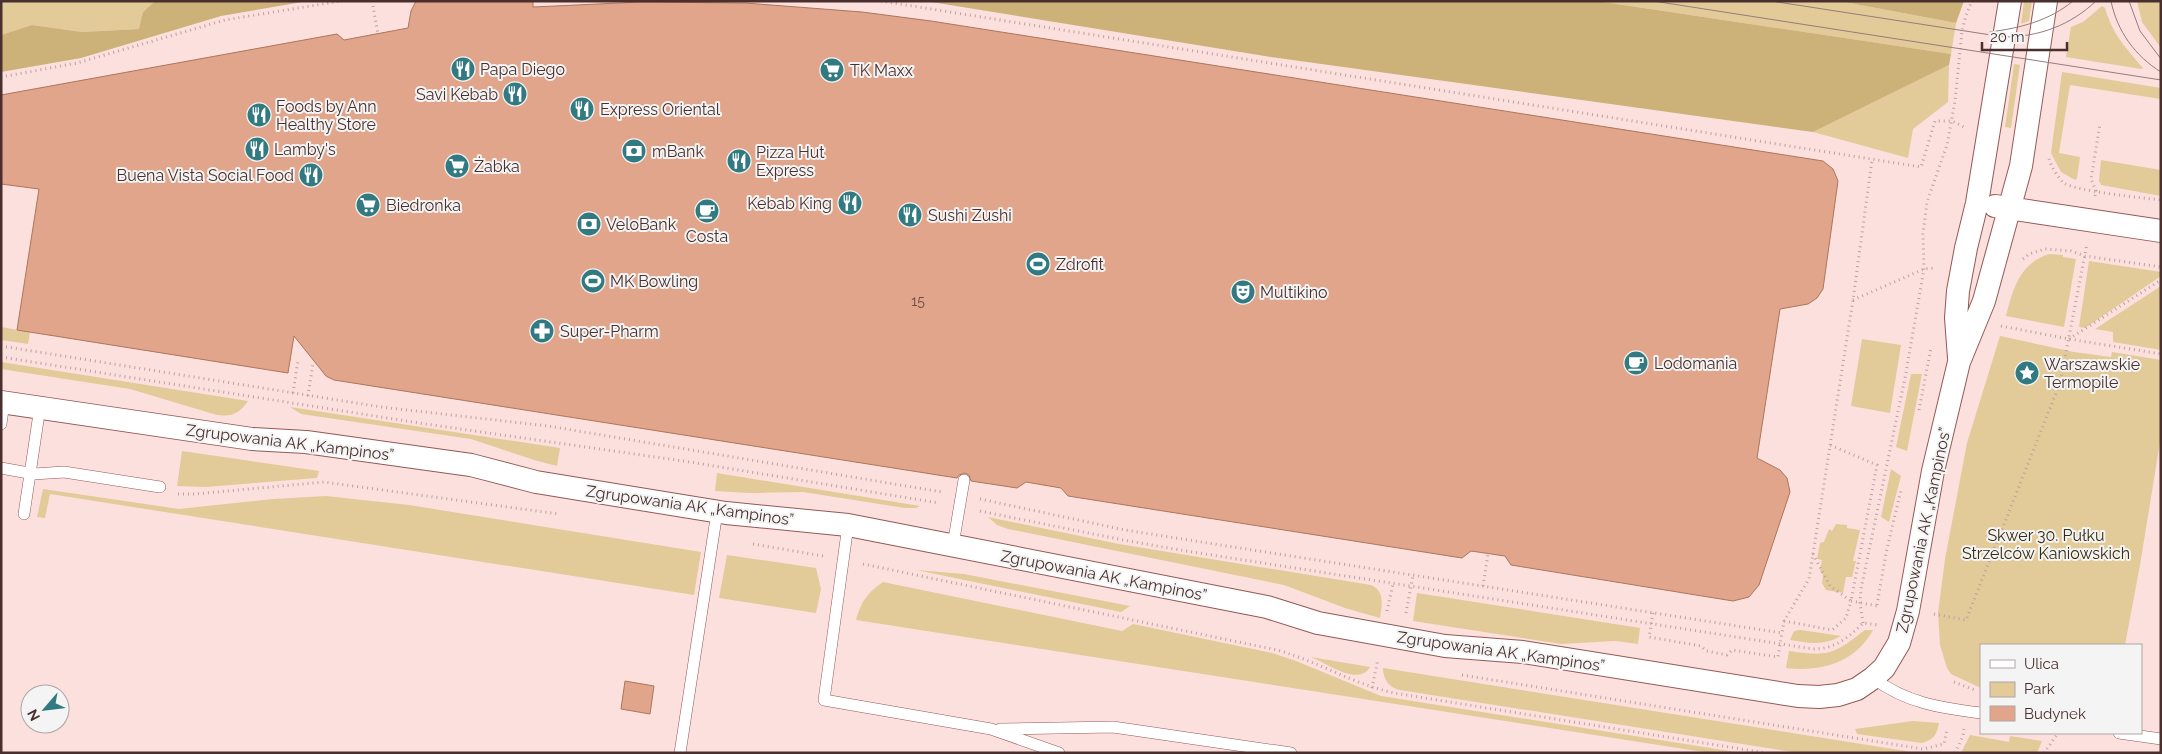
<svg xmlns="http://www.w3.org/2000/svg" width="2162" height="754" font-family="Raleway,sans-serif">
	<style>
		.green { fill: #e3ca99 }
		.forest { fill: #ccb178 }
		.building { fill: #e0a58a; stroke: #ad755c }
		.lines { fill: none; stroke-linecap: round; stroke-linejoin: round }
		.service-casing { stroke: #945854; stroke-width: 12 }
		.minor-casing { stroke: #945854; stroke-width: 24 }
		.path { stroke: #bca09e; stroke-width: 3; stroke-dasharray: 1 4; stroke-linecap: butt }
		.service { stroke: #fff; stroke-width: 11 }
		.minor { stroke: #fff; stroke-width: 22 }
		.tram { stroke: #977c7a; stroke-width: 1 }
		.labels { text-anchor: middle; stroke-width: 4; stroke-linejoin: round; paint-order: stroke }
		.number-label { font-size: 14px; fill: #6f4c44 }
		.poi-label { font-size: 16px; fill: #492f2d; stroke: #f4f4f4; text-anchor: start }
		.street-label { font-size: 16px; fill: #492f2d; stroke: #f4f4f4 }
		.park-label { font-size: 16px; fill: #372b11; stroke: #f4f4f4 }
	</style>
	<rect width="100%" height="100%" fill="#fce0dd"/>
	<path class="green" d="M1,1H155L143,12L140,29L82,32L32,25L1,35Z
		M1597,1H1839L1956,23L1951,54Z
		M2024,1H2032L2029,21L2021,24Z
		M2137,1H2161V48L2142,22Z
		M2102,6L2105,8C2113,35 2125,47 2143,68L2141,69L2066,57L2071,27L2083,22Z
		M2014,64L2020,65L2011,128L2005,127Z
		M1949,65L1948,102L1913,129L1908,158L1813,132Z
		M2062,72L2161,88V99L2070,85L2059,153L2080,157L2077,178L2075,180L2061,172L2051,153Z
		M2101,160L2161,170V196L2101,185L2099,181Z
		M2049,254L2063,255V257L2076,259L2064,327L2006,316C2013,289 2019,264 2049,254Z
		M2089,261L2161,272V276L2085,328L2079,327Z
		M2161,286V350L2113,342V332L2095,329Z
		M1,327L30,332L28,344L1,340Z
		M2000,336L2074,352L2111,357L2112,352L2161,360V436L2140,565L2125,645H1981V688L1951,674L1947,668L1940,645L1938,613L1945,559L1967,443Z
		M1862,339L1901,345L1890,413L1851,406Z
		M1,362L248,401C240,413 232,417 217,415L130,389L1,369Z
		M1911,374H1922L1907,451L1896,447Z
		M290,407L560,448L557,466L534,460L471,439L301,414Z
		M182,451L319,471L317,478L206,487L177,486Z
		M1891,469L1901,476L1889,522L1881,517Z
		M717,473L920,506L916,508H905L803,492L748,493L715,491Z
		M43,489L179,509L273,499L326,496L409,505L701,552L694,595L50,494L45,518L37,517Z
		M988,517L1119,544L1371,585C1385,591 1382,605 1380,618L1345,608L1284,585L1008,529L997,525Z
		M1836,524L1847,525V528L1860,530L1853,561H1856L1852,577H1846L1843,593L1826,590L1822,583L1823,575L1820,571L1822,560L1817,559L1820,543L1824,542L1829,529L1832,531Z
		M727,555L816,568L821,589L816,613L719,598Z
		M916,570L964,574L1130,606L1121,612Z
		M883,582L1122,631L1133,624L1272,653L1296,661L1381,696L1742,753H1710L856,620C861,602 867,593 883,582Z
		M1417,593L1640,628L1638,644L1615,641L1561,644L1413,621Z
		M1799,630H1801L1841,636C1823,646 1809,643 1790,640L1794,631Z
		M1865,630H1873C1855,663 1821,672 1786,668L1789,651C1829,657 1834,654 1865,630Z
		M1311,657L1370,667C1359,687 1326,663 1311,657Z
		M1383,668L1918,753H1799L1400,690C1389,688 1383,679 1383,668Z
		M1913,721L1939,723C1937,735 1933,740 1922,743L1857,734L1855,729Z
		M1970,735L2009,742L2010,736L2042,741L2037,753H1961Z"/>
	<path class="forest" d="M155,1H308L221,16L81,58L1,72V35L32,25L82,32L139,29L143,12Z
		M925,1H1597L1951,54L1949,65L1813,132L1271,57Z
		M1839,1H1964L1956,23Z"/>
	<path class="building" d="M416,1H533V7L641,2L745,3L862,12L931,21L1823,161L1833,169L1838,181L1823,289L1817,298L1808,304L1780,309L1757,458L1780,470L1787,478L1790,492L1759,585L1749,597L1733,601L1511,565L1505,556L1471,551L1462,558L1068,496L1061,488L1026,482L1017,488L971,481L969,475L965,473L959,475L957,478L334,380L326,376L294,336L288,373L17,330L39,189L1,184V95L337,34L344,40L408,28L411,11Z
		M625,681L654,686L650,714L621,709Z"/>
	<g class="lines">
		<defs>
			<path id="service" d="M1,424L4,402
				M1,468L34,474L64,472L160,487
				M24,514L40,407
				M848,525L824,700L991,729L1059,753
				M953,545L964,480
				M1873,678C1906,703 1941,708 1981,713
				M1000,729L1113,727L1291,753
				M2119,733L2161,739
				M680,753L717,512"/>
			<path id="minor" d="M1995,206L2161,231
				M1959,358L1956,318L1958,291L1966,248L1977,203L2010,1
				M1,402L252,439L306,442L471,465L536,482L726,513L848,525L1267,607L1318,623L1445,646L1523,652L1798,696L1819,697L1838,695L1857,689L1873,678L1884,668L1899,643L1908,611L1933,471L1959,362L1984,301L2021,166L2046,1"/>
		</defs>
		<use href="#service" class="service-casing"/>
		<use href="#minor" class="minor-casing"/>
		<path class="path" d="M372,1L378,34
			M881,1L1921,167L1935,121H1952L1964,127
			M1,77L77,63L225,20L341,1
			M2049,159C2051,166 2058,178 2064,183C2075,191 2143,198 2161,200
			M2095,196L2096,191L2091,179L2100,124
			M2023,259L2029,254L2045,249L2071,251L2085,256L2161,267
			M1853,300L1924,269L1936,268
			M2001,326L2069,339L2161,354
			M2069,339L2161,280
			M1,346L381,407L548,426L942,492
			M1,357L419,423L690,462L939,503
			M293,393L298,360
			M308,396L313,363
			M1919,410L1931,348
			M178,494H195L324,482L559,514
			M980,499L1125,530L1782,633L1784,621L1809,579L1853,300L1872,160
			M980,511L1123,540L1186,551L1813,649C1835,649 1848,638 1863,623L1879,625
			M753,544L823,556
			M1813,554L1830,586L1851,601L1877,465L1830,445
			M863,564L1277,650C1317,661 1353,684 1394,693L1766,753
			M1483,586L1488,554
			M1877,605L1886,553L1901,490
			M1387,611L1393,584
			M1406,613L1413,575
			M1653,613L1649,637L1701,646L1706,651L1727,655L1732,650L1778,657L1782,633
			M1934,614L1966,620L2060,383L2087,244
			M1784,621L1832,630L1846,618L1851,601L1878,606
			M1863,623L1860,603L1861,589L1905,378L1924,269L1923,234L1927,202L1947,145L1955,101L1962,31L1966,15L1972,1
			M1462,675L1923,749L1944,744L1947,729
			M1954,682L1975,690
			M1372,688L1378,659
			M1955,753L1963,736L1964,729
			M2044,753L2058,733"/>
		<use href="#service" class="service"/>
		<use href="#minor" class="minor"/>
		<path class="tram" d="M1653,1L2161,80
			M1771,1L2004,37C2039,37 2071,25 2096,1
			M2111,1C2117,31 2135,56 2161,72
			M2129,1L2140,31L2161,59
			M1,2L7,1
			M1990,32C2020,28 2049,21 2073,1"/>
	</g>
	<defs>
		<symbol id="restaurant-disc" viewBox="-11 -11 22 22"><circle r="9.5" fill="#327a81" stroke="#f4f4f4"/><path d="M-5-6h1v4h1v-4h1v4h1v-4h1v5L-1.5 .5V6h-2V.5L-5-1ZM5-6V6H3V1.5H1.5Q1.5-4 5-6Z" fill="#fff"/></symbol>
		<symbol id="supermarket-disc" viewBox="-11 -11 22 22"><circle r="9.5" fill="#327a81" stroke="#f4f4f4"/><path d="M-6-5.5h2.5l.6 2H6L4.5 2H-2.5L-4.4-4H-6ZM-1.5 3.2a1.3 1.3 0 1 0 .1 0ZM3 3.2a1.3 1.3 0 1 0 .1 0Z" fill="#fff"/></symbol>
		<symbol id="bank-disc" viewBox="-11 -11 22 22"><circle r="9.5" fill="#327a81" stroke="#f4f4f4"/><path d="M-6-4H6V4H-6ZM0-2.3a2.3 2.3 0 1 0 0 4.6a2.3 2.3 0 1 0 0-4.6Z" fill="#fff"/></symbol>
		<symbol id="cafe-disc" viewBox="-11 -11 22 22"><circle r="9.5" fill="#327a81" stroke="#f4f4f4"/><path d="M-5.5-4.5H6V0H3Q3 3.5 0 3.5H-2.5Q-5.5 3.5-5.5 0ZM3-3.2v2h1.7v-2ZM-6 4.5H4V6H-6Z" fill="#fff"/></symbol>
		<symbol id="stadium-disc" viewBox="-11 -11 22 22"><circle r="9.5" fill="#327a81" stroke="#f4f4f4"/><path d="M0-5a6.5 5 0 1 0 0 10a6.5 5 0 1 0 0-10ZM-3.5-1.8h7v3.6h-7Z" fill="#fff"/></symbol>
		<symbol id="theatre-disc" viewBox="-11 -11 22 22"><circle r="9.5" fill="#327a81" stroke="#f4f4f4"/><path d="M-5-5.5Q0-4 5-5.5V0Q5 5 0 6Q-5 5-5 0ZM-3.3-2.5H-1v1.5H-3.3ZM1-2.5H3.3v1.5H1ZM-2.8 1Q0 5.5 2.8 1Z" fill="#fff"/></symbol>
		<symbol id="pharmacy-disc" viewBox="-11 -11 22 22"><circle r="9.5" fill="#327a81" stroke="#f4f4f4"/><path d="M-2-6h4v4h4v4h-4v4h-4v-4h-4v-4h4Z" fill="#fff"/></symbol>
		<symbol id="sight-disc" viewBox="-11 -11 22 22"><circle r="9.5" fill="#327a81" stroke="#f4f4f4"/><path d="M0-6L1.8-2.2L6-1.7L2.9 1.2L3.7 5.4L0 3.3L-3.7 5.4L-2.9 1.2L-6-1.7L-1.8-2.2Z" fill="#fff"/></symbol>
	</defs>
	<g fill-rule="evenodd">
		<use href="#restaurant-disc" x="449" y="55" width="28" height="28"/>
		<use href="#supermarket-disc" x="818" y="56" width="28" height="28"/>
		<use href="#restaurant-disc" x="501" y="80" width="28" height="28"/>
		<use href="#restaurant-disc" x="568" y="95" width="28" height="28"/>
		<use href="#restaurant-disc" x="245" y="101" width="28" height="28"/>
		<use href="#restaurant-disc" x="243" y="135" width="28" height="28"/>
		<use href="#bank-disc" x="620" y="137" width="28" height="28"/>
		<use href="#restaurant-disc" x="725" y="147" width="28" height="28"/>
		<use href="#supermarket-disc" x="443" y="152" width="28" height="28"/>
		<use href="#restaurant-disc" x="297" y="161" width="28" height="28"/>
		<use href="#restaurant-disc" x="836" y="189" width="28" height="28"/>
		<use href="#supermarket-disc" x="354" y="191" width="28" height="28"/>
		<use href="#cafe-disc" x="693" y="197" width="28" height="28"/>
		<use href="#restaurant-disc" x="896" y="201" width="28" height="28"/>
		<use href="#bank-disc" x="575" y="210" width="28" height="28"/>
		<use href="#stadium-disc" x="1024" y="250" width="28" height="28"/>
		<use href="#stadium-disc" x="579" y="267" width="28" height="28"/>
		<use href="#theatre-disc" x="1229" y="278" width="28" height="28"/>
		<use href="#pharmacy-disc" x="528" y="317" width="28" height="28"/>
		<use href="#cafe-disc" x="1622" y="349" width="28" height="28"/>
		<use href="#sight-disc" x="2013" y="359" width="28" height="28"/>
	</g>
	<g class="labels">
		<g class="number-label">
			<text x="918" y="306">15</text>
		</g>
		<g class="poi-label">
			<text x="480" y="75">Papa Diego</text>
			<text x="850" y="76">TK Maxx</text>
			<text x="498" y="100" text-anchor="end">Savi Kebab</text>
			<text x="276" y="112">Foods by Ann<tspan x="276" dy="18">Healthy Store</tspan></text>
			<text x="600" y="115">Express Oriental</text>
			<text x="274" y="155">Lamby's</text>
			<text x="652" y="157">mBank</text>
			<text x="756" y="158">Pizza Hut<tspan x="756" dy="18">Express</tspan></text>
			<text x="474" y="172">Żabka</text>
			<text x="294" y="181" text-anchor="end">Buena Vista Social Food</text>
			<text x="832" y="209" text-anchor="end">Kebab King</text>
			<text x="386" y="211">Biedronka</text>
			<text x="928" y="221">Sushi Zushi</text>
			<text x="606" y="230">VeloBank</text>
			<text x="707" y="242" text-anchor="middle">Costa</text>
			<text x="1056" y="270">Zdrofit</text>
			<text x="610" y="287">MK Bowling</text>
			<text x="1260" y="298">Multikino</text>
			<text x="560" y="337">Super-Pharm</text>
			<text x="1654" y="369">Lodomania</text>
			<text x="2044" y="370">Warszawskie<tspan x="2044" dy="18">Termopile</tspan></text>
		</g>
		<g class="street-label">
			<text transform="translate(290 442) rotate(7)" y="6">Zgrupowania AK „Kampinos”</text>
			<text transform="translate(690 505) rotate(8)" y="6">Zgrupowania AK „Kampinos”</text>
			<text transform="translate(1923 530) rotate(-78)" y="6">Zgrupowania AK „Kampinos”</text>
			<text transform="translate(1104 575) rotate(11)" y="6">Zgrupowania AK „Kampinos”</text>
			<text transform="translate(1501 651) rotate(8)" y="6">Zgrupowania AK „Kampinos”</text>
		</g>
		<g class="park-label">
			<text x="2046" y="541">Skwer 30. Pułku<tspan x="2046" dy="18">Strzelców Kaniowskich</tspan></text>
		</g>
	</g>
	<rect width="2162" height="754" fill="none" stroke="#492f2d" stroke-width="5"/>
	<rect x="1980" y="644" width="162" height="90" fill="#f4f4f4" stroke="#b0a5a4"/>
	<rect x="1990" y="660" width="25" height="8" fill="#ffffff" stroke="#b0a5a4"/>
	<text x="2024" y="669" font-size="15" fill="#492f2d">Ulica</text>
	<rect x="1990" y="682" width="25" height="15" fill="#e3ca99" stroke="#b0a5a4"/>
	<text x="2024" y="694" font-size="15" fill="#492f2d">Park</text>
	<rect x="1990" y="706" width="25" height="15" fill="#e0a58a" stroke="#b0a5a4"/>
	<text x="2024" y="719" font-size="15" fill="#492f2d">Budynek</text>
	<g transform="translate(45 709) rotate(242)"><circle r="24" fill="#f4f4f4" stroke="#b0a5a4"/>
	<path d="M0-4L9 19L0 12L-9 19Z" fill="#327a81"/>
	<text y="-8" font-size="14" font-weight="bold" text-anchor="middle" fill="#492f2d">N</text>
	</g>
	<path d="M1982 42v8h85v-8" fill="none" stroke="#492f2d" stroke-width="2.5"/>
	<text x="1990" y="42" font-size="15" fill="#492f2d" stroke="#f4f4f4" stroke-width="4" paint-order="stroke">20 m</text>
</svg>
